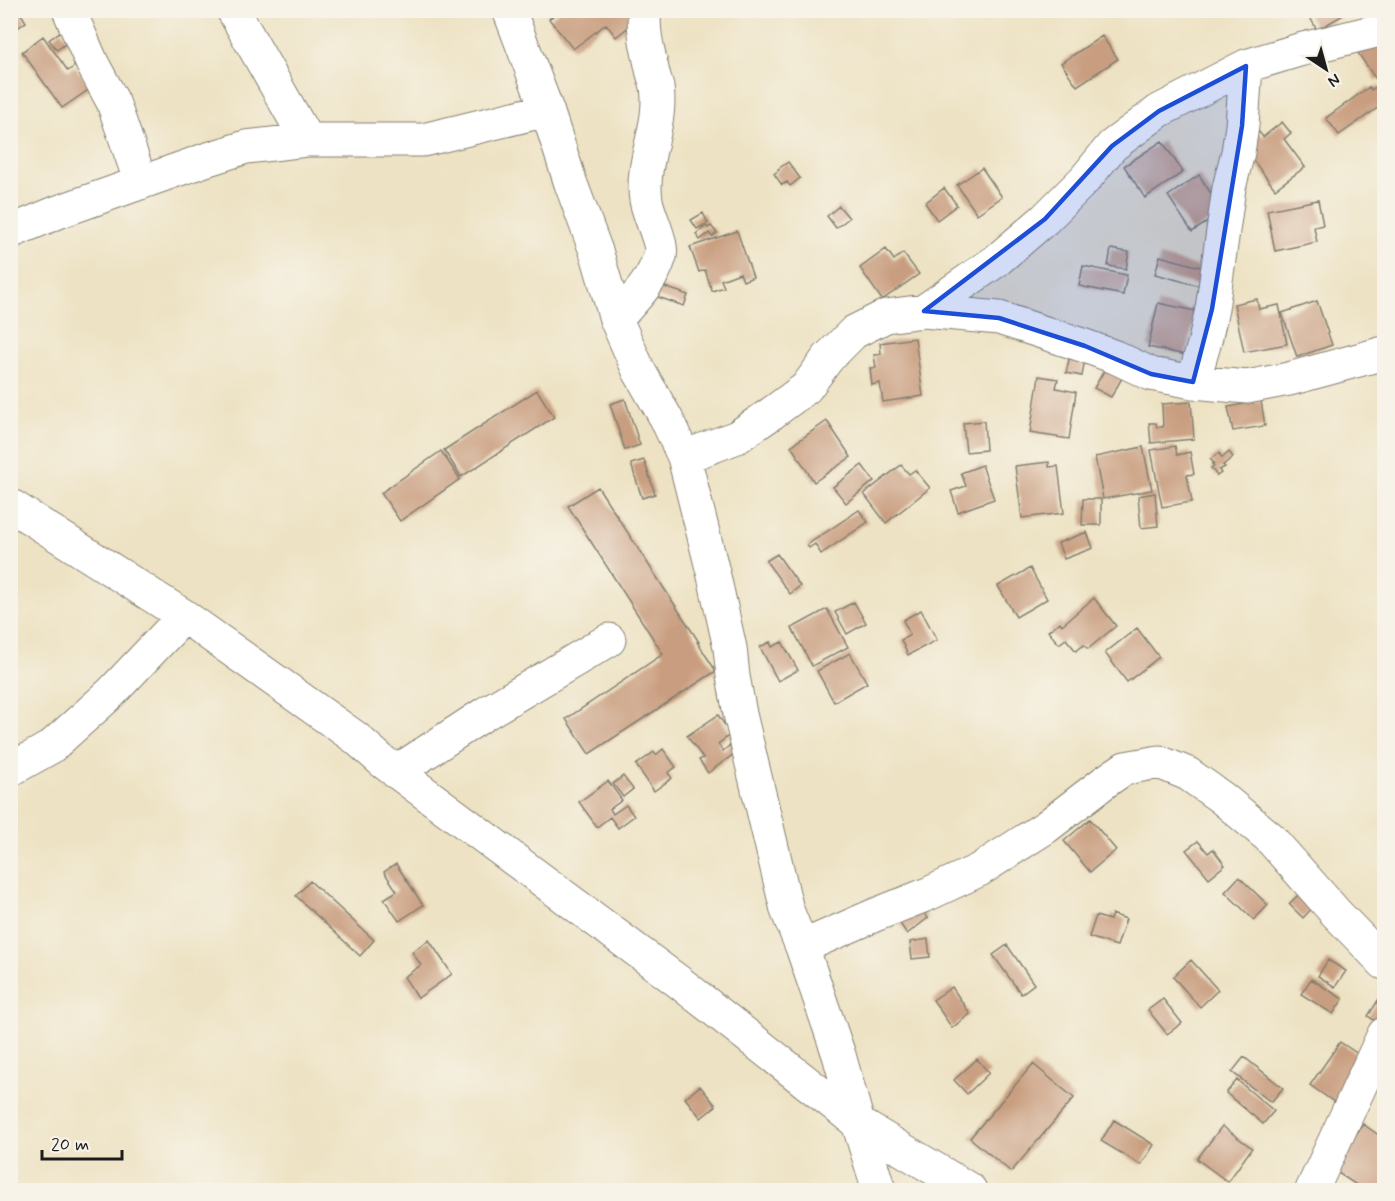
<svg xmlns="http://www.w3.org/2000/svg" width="1395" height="1201" font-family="Mynerve,sans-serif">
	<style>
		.building { fill: #c99e80 }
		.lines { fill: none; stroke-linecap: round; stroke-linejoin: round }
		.minor-casing { stroke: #847f70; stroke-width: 35 }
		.minor { stroke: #fff; stroke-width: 33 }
		.marked { fill: #1d4ed8; fill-opacity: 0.2; stroke: #1d4ed8; stroke-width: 4.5; stroke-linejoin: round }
	</style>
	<rect width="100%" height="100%" fill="#f7f3e8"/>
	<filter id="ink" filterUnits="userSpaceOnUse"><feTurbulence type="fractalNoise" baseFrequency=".0167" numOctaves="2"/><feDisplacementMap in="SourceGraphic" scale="12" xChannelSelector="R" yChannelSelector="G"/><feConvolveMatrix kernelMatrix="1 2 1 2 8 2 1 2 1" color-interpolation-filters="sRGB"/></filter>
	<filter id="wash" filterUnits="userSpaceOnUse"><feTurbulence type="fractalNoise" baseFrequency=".008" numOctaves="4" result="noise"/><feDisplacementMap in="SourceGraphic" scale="24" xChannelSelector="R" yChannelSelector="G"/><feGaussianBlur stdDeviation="1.35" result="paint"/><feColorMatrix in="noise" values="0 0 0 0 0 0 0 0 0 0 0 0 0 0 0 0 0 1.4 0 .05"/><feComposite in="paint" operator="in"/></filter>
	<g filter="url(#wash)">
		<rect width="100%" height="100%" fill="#ede2c3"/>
		<g id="blocks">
			<path class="building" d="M10,10H27L21,14L26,22L10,33Z
				M561,10H628L636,21L616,37L606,24L573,49L549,19Z
				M1306,10H1352L1317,30Z
				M61,31L69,41L57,50L49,40Z
				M43,36L68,71L75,66L91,88L62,108L22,52Z
				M1102,36L1118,59L1077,86L1061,63Z
				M1384,39V76L1377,81L1358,53L1378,40Z
				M1379,85L1384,93V95L1379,99L1383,104L1339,135L1326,118L1369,87L1371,90Z
				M1282,122L1291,133L1284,139L1305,167L1275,189L1246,151L1248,140L1259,132L1263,137Z
				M1162,141L1183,172L1145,198L1124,166Z
				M788,162L800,178L790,186L787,182L782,185L774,174L779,170L778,169Z
				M982,168L1002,197L977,214L957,185Z
				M1199,175L1223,212L1192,232L1168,196Z
				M944,188L957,205L937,220L925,203Z
				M1318,200L1323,225L1314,227L1317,242L1275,251L1267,210Z
				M839,206L849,218L836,228L827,216Z
				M703,213L708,223L697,229L691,220Z
				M706,226L708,228L711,226L717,233L712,237L709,233L700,240L696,234Z
				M737,231L753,277L743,281L740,273L721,280L724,287L712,291L705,270L699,272L690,247Z
				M886,249L894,260L903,253L919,274L882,300L860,268Z
				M1111,249L1129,252L1126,269L1108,266Z
				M1160,256L1204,268L1200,286L1155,274Z
				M1083,266L1127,275L1123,295L1079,286Z
				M659,285L688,295L684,306L655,296Z
				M1257,299L1259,309L1279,305L1287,344L1244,352L1234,304Z
				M1317,301L1332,345L1297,357L1282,313Z
				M1158,303L1196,311L1186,355L1148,347Z
				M915,338L923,396L883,402L880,383L872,385L870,368H876L874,355L881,354L880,343Z
				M1070,355L1085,358L1082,376L1066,373Z
				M1108,364L1125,373L1111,397L1094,388Z
				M1039,376L1058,379L1056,388L1076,392L1069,439L1030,433Z
				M537,390L554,417L461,477L444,450Z
				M625,399L640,445L625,450L610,404Z
				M1261,401L1265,426L1233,431L1228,407Z
				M1191,402L1194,439L1151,443L1149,423H1156L1157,427H1163L1162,404Z
				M827,421L851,457L814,482L791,446Z
				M984,421L986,450L966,452L963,423Z
				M1175,446L1177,455L1190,452L1194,474L1187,475L1192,502L1162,507L1151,450Z
				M1143,447L1152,490L1103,499L1095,457Z
				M441,451L460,479L400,521L381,493Z
				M1229,452L1233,457L1223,465L1225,467L1219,470L1221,473L1217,476L1211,468L1214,466L1212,464L1214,463L1210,459L1219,453L1222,458Z
				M644,460L655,494L642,498L631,464Z
				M1049,462V467L1058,466L1064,513L1022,518L1015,466Z
				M862,465L874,481L846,503L833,487Z
				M901,465L909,474L915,470L930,488L886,523L864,494Z
				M982,465L994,499L958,512L951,491L966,486L961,473Z
				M598,487L699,642H697L716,671L589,754L566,719L663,654L568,506Z
				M1155,493L1158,526L1141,528L1138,496Z
				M1083,499H1101V525H1082Z
				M859,510L868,522L821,554L815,544L809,548L807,545Z
				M1087,532L1093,548L1064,559L1058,543Z
				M777,554L800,586L790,594L766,561Z
				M1030,568L1047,599L1016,617L998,586Z
				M1094,598L1116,626L1088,649L1084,645L1076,651L1066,639L1059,644L1048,631L1060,622L1062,625Z
				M854,602L866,623L847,634L835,612Z
				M827,609L848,647L812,666L792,628Z
				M921,610L937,640L908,655L901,640L910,635L903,620Z
				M1137,628L1159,657L1127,682L1105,653Z
				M770,642L772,647L782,642L798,670L778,681L760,647Z
				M850,653L867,683L834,702L817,671Z
				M718,715L731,734L718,744L723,751L733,743L738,751L708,773L699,760L703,758L687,736Z
				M663,749L676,767L668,773L672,778L654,791L636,765L654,752L656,755Z
				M623,776L633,789L623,797L613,784Z
				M608,781L622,800L610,809L613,814L626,805L634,816L618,828L610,817L597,827L579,802Z
				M1090,819L1116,850L1090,872L1064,841Z
				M1198,841L1208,853L1213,849L1225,865L1209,878L1186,850Z
				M396,864L423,905L399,921L384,899L397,891L384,872Z
				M1239,877L1268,905L1254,920L1225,892Z
				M310,881L374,940L360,956L296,896Z
				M1303,890L1316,904L1303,918L1289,904Z
				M920,907L928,918L907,934L899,922Z
				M1112,914L1126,919L1117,946L1089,937L1096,916L1110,920Z
				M928,939L930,957L912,959L910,942Z
				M429,940L452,974L418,998L404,977L421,965L412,952Z
				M1007,945L1034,984L1021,994L993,955Z
				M1191,960L1218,990L1200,1007L1173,977Z
				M1328,960L1346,971L1335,987L1318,976Z
				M1311,979L1343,999L1333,1014L1301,994Z
				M952,987L970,1014L952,1028L933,1000Z
				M1384,991V1018L1380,1024L1368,1016Z
				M1163,999L1182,1023L1167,1034L1148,1010Z
				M1340,1042L1367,1060L1337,1104L1310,1085Z
				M1244,1057L1283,1088L1271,1102L1232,1072Z
				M977,1059L989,1073L967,1094L954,1080Z
				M1033,1064L1074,1098L1011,1172L970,1138Z
				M1384,1076V1090L1378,1085Z
				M1237,1080L1274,1111L1263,1124L1226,1093Z
				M700,1086L716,1106L701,1118L685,1098Z
				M1114,1120L1154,1145L1141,1165L1101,1141Z
				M1363,1124L1384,1139V1187L1382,1190H1364L1332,1169Z
				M1222,1126L1252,1148L1228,1182L1197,1159Z"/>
		</g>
	</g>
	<g filter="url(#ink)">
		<use href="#blocks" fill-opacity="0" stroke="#847f70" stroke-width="1.5"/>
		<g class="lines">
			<defs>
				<path id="minor" d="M69,10L92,63L113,102L141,183
					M233,10L307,140
					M509,10L547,110L571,184L597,254L616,319L639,371L666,418L684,457L714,576L730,648L733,676L740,714L787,910L802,947L839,1055L858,1123L879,1190
					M10,232L58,212L205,160L246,147L307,140H423L547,110
					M924,311L996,261L1045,219L1085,179L1112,146L1159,111L1246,66L1299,50L1384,29
					M616,319C634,299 652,283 660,256C664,244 648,214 646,200C640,161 663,126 657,87C656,81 653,75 652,69C648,51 642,29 645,10
					M1193,382L1205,341L1212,309L1229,188L1238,152L1242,126L1246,66
					M684,457L737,437L772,413L806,388L828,358L854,332L886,316L924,311L999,318L1085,346L1115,357L1151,374L1193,382L1247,387L1289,379L1384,353
					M10,505L184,616L356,738L382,761L679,982L858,1123L970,1190
					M10,770L51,747L111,693L184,616
					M396,772L486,713L609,640
					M802,947L875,915L928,894L979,870L1046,827L1106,781L1125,768L1159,762L1188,774L1222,798L1269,837L1336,913L1384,963
					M1312,1190L1384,1034"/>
			</defs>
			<use href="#minor" class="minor-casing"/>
			<use href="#minor" class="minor"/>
		</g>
	</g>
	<path class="marked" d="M1246,66L1242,126L1212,309L1193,382L1151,374L1085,346L999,318L924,311L1045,219L1112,146L1159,111Z"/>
	<rect width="1395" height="1201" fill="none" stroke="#f7f3e8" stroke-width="36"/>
	<g transform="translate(1326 69) rotate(144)" stroke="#f7f3e8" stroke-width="4.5" paint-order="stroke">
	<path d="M0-4.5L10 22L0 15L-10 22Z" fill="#1c1c1c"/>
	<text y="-9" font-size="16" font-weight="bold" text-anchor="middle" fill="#1c1c1c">N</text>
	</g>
	<path d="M42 1150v9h80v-9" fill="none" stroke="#1c1c1c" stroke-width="3"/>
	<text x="51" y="1150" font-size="18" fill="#1c1c1c" stroke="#f7f3e8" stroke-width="4.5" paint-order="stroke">20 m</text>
</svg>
